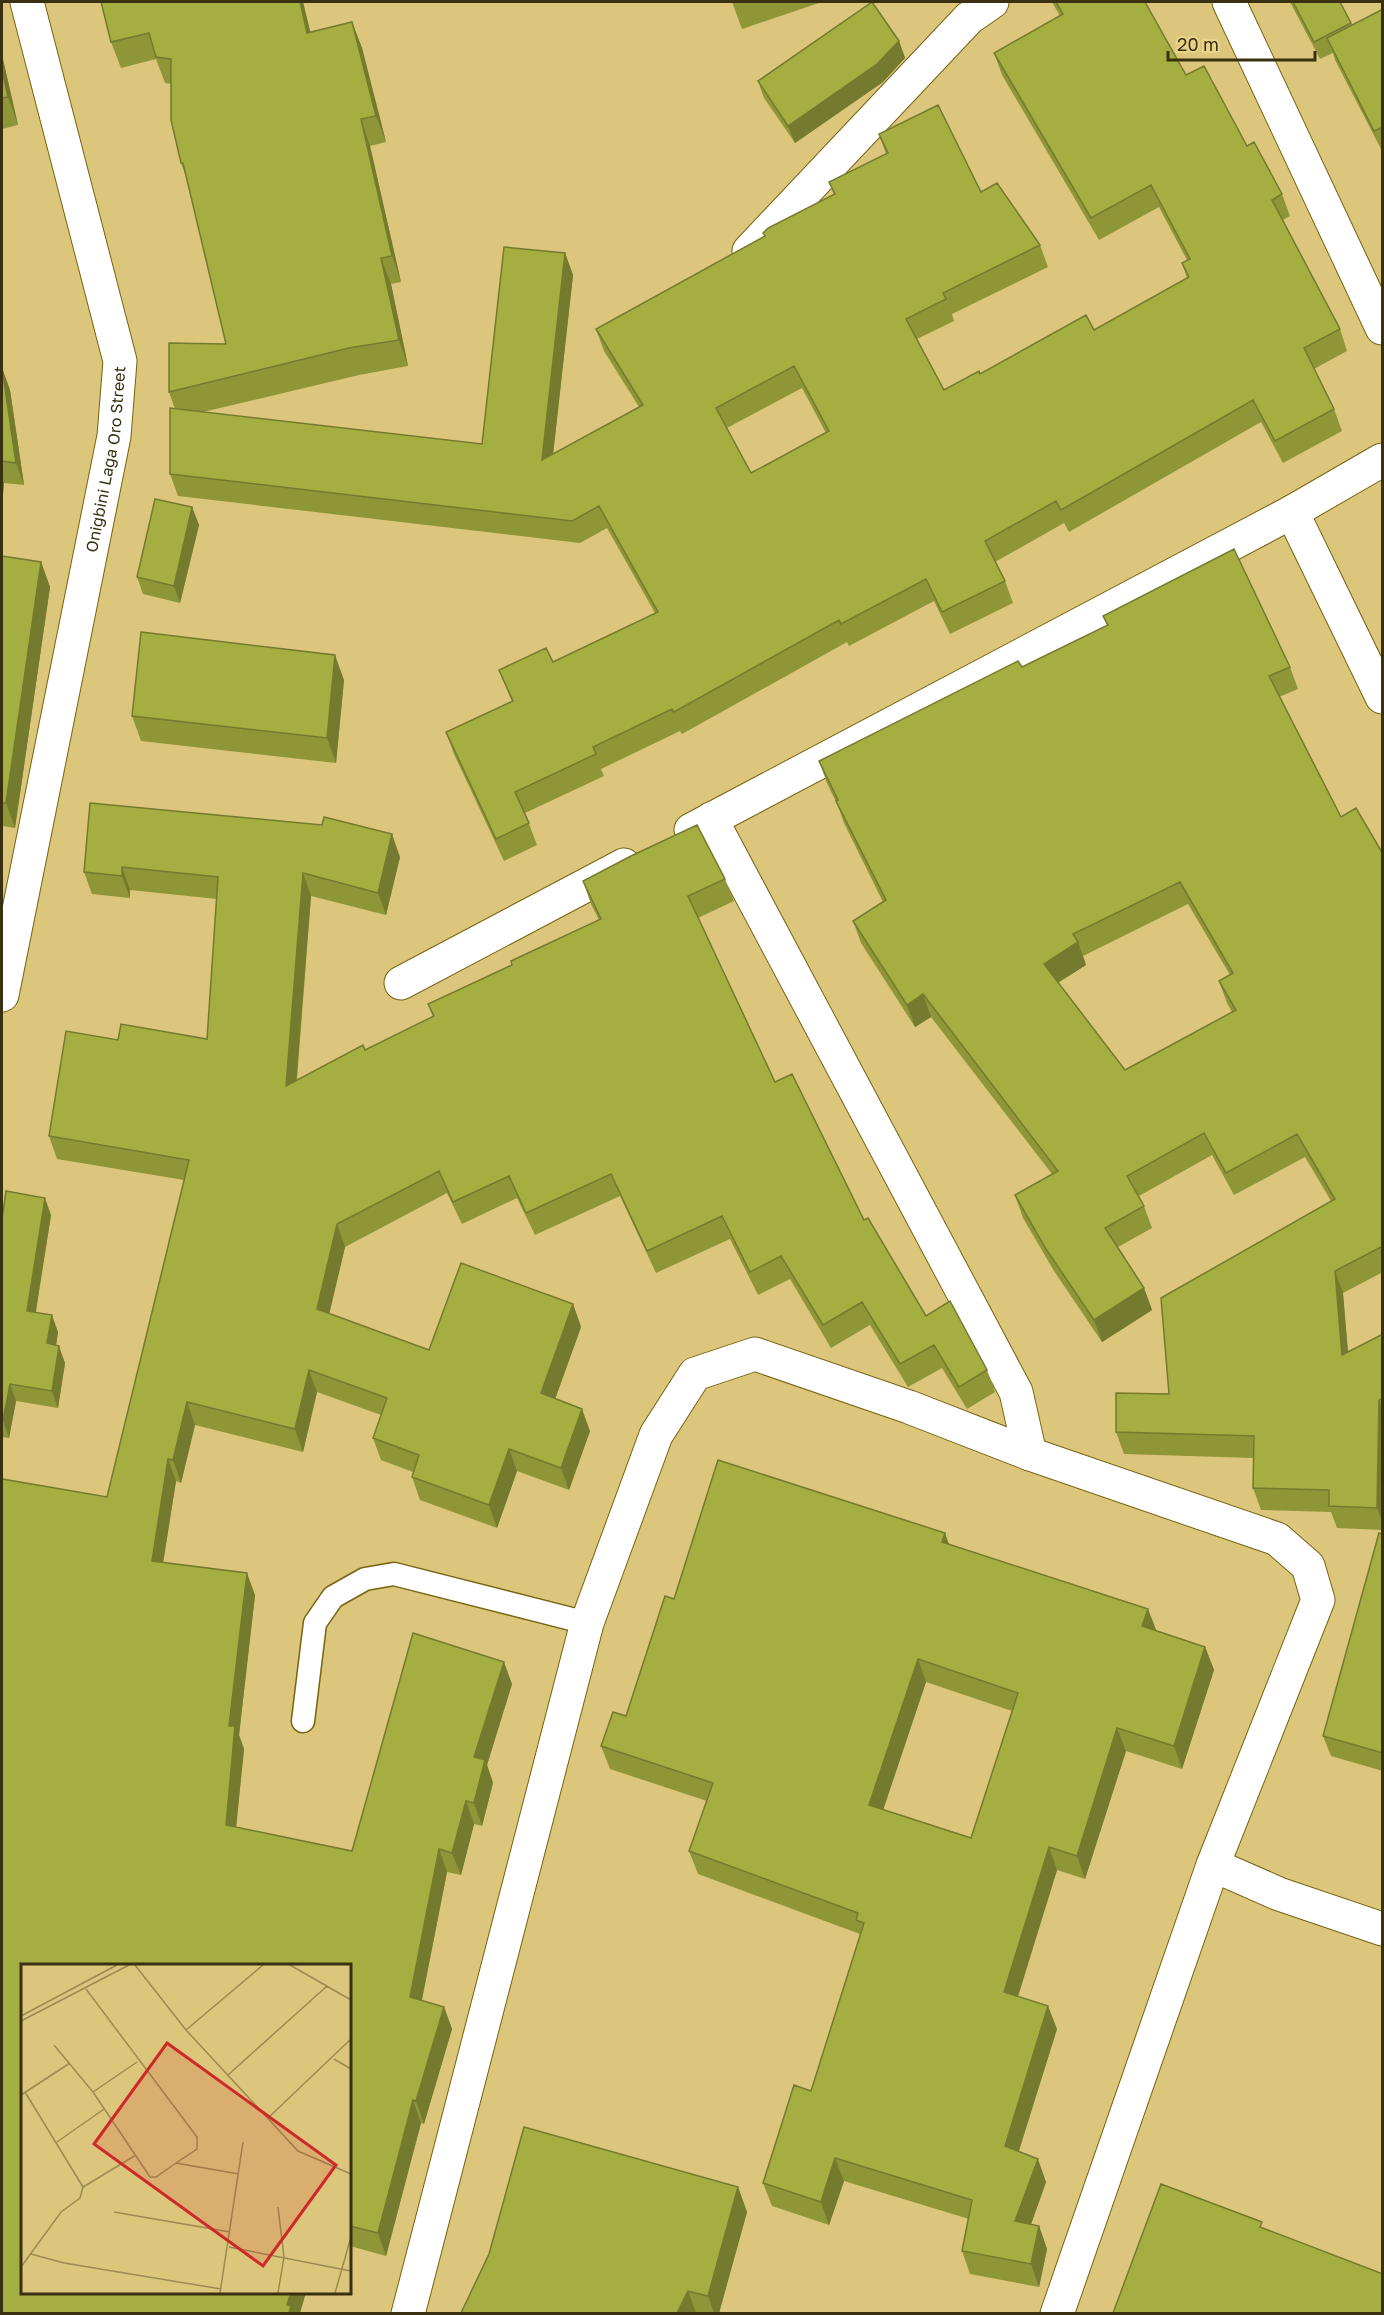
<svg xmlns="http://www.w3.org/2000/svg" width="1384" height="2315" font-family="'Golos Text',sans-serif">
	<style>
		.lines { fill: none; stroke-linecap: round; stroke-linejoin: round }
		.service-casing { stroke: #776311; stroke-width: 25 }
		.minor-casing { stroke: #776311; stroke-width: 35 }
		.service { stroke: #fff; stroke-width: 22 }
		.minor { stroke: #fff; stroke-width: 33 }
		.wall { fill: #8e9638; fill-rule: evenodd }
		.shaded-wall { fill: #747a2e }
		.building { fill: #a5ae41; stroke: #747a2e; stroke-width: 1.5; fill-rule: evenodd }
		.labels { text-anchor: middle; stroke-width: 4.5; stroke-linejoin: round; paint-order: stroke }
		.street-label { font-size: 16px; fill: #393011; stroke: #e9d389 }
		.inset-road { fill: none; stroke: #9b8a51; stroke-width: 1.5 }
		.view { fill: #ce2827; fill-opacity: 0.15; stroke: #ce2827; stroke-width: 3 }
		.inset-edge { fill: none; stroke: #393011; stroke-width: 3 }
	</style>
	<rect width="100%" height="100%" fill="#dcc67c"/>
	<g class="lines">
		<defs>
			<path id="service" d="M303,1721L315,1623L333,1597L365,1579L394,1574L587,1623"/>
			<g id="minor">
				<path d="M1229,2L1382,328"/>
				<path d="M749,251L969,18L992,2"/>
				<path d="M1292,512L1382,697"/>
				<path d="M691,830L1292,512L1382,460"/>
				<path d="M401,983L624,865"/>
				<path id="s1" d="M2,995L114,436L120,361L27,2"/>
				<path d="M1030,1454L1277,1539L1308,1566L1318,1600L1213,1865L1057,2314"/>
				<path d="M1213,1865L1279,1894L1382,1929"/>
				<path d="M408,2314L587,1623L656,1435L695,1374L755,1354L909,1407L1030,1454L1016,1392L711,819"/>
			</g>
		</defs>
		<use href="#service" class="service-casing"/>
		<use href="#minor" class="minor-casing"/>
		<use href="#service" class="service"/>
		<use href="#minor" class="minor"/>
	</g>
	<path class="wall" d="M101,2H303L310,32L352,22L362,48L386,142L370,146L401,282L391,284L408,366L359,375L203,412L482,444L565,253L573,275L553,454L639,407L604,351L596,329L765,237L834,195L829,182L886,154L879,134L981,192L1040,245L1048,267L952,314L954,321L917,339L944,390L980,374L1094,330L1187,278L1182,263L1187,260L1159,207L1099,240L1002,75L994,53L1060,16L1052,2H1145L1186,75L1247,146L1282,194L1290,216L1283,220L1340,329L1347,351L1314,369L1334,409L1342,431L1283,463L1261,422L1069,532L1064,523L995,562L1005,581L1013,603L950,634L934,601L849,646L847,642L682,734L680,731L601,769L604,776L525,813L537,845L504,861L454,754L446,732L512,702L499,670L553,662L655,613L607,528L580,543L178,496L170,474L175,409L169,392L226,344L187,179L181,163L171,84L165,83L156,59L121,68L111,42ZM802,388L826,433L751,473L727,428Z
		M732,2H822L742,29Z
		M1290,2H1340L1352,25L1383,9V153L1335,60L1333,53L1320,59Z
		M899,41L905,58L883,82L795,143L764,98L758,81Z
		M2,55L18,125L2,129Z
		M2,368L10,390L24,485L4,483L2,506Z
		M192,507L199,525L180,603L143,594L137,577Z
		M2,556L41,562L50,587L15,828L2,826Z
		M1103,616L1290,667L1298,689L1279,697L1341,817L1383,854V1272L1343,1293L1348,1352L1383,1334V1530L1337,1528L1331,1512L1261,1510L1253,1488V1458L1124,1454L1116,1432L1169,1394L1331,1201L1305,1157L1234,1195L1212,1155L1139,1196L1144,1206L1152,1228L1118,1247L1144,1288L1152,1310L1102,1342L1054,1271L1023,1218L1015,1195L1052,1174L931,1017L915,1027L861,943L853,921L883,902L844,823L838,806L827,783L819,761L1022,667L1107,626ZM1188,904L1230,975L1219,981L1227,1003L1232,1012L1125,1070L1058,983L1086,965L1083,956Z
		M344,680L336,763L141,741L132,716Z
		M90,803L400,857L386,915L311,896L297,1080L365,1050L433,1017L428,1004L512,965L599,920L591,904L583,881L725,879L734,901L698,918L775,1082L926,1316L987,1370L995,1392L967,1409L942,1368L908,1387L870,1325L831,1348L790,1279L758,1295L730,1239L656,1273L620,1196L535,1235L517,1198L462,1224L447,1193L345,1247L329,1314L429,1350L573,1304L581,1327L555,1399L590,1431L569,1490L517,1471L497,1528L420,1500L412,1477L413,1472L381,1460L373,1438L381,1415L317,1392L303,1452L195,1425L181,1483L176,1481L163,1562L255,1595L239,1735L244,1749L236,1827L352,1851L512,1684L487,1765L493,1783L482,1826L474,1824L461,1875L447,1872L422,2000L444,2007L452,2029L424,2124L421,2123L386,2256L350,2246V1965L22,2292H306L300,2313H2L107,1497L184,1180L57,1159L49,1136L118,1040L207,1039L217,899L130,890V898L92,894L84,872Z
		M51,1215L36,1312L58,1332L56,1345L65,1363L58,1408L16,1401L9,1438L2,1437V1219Z
		M945,1533L948,1544L1156,1631L1205,1647L1214,1670L1182,1769L1126,1751L1085,1879L1057,1870L1018,1997L1057,2029L1019,2151L1046,2182L1031,2224L1039,2226L1047,2249L1039,2287L970,2274L962,2251L969,2219L844,2181L829,2225L772,2206L763,2183L811,2091L860,1934L698,1874L689,1851L707,1801L610,1769L601,1746L626,1716L674,1599ZM926,1682L1012,1711L971,1838L883,1810Z
		M1383,1534V1771L1331,1756L1323,1736Z
		M738,2187L747,2212L719,2313H461Z"/>
	<path class="shaded-wall" d="M300,2H303L317,59L307,33Z
		M352,22L362,48L386,142L376,116Z
		M899,41L905,58L883,82L795,143L788,126Z
		M2,55L18,125L8,97L2,70Z
		M361,119L370,146L401,282L392,256Z
		M565,253L573,275L550,482L542,460Z
		M381,258L391,284L408,366L399,340Z
		M2,368L10,390L24,485L16,463Z
		M2,476L4,483L2,506Z
		M192,507L199,525L180,603L174,586Z
		M41,562L50,587L15,828L6,803Z
		M335,655L344,680L336,763L327,738Z
		M392,834L400,857L386,915L378,893Z
		M122,867L130,890V898L122,876Z
		M303,873L311,896L294,1108L286,1086Z
		M1078,942L1086,965L1052,986L1044,964Z
		M923,994L931,1017L915,1027L907,1005Z
		M45,1198L51,1215L33,1328L27,1311Z
		M337,1224L345,1247L325,1332L317,1309Z
		M1335,1271L1343,1293L1350,1377L1342,1355Z
		M1144,1288L1152,1310L1102,1342L1094,1320Z
		M573,1304L581,1327L549,1416L541,1393Z
		M52,1315L58,1332L54,1361L47,1343Z
		M59,1346L65,1363L58,1408L52,1391Z
		M309,1370L317,1392L303,1452L295,1429Z
		M10,1384L16,1401L9,1438L3,1420Z
		M1379,1400L1383,1409V1523L1377,1508Z
		M187,1402L195,1425L181,1483L173,1460Z
		M582,1409L590,1431L569,1490L561,1468Z
		M509,1449L517,1471L497,1528L489,1505Z
		M168,1459L176,1481L160,1583L152,1561Z
		M945,1533L953,1556L942,1542Z
		M247,1573L255,1595L239,1735L244,1749L234,1848L226,1825L229,1726Z
		M1148,1609L1157,1632L1142,1626Z
		M1205,1647L1214,1670L1182,1769L1174,1746Z
		M918,1659L926,1682L877,1828L869,1805Z
		M504,1662L512,1684L487,1765L493,1783L482,1826L474,1803V1757Z
		M1117,1728L1126,1751L1085,1879L1077,1856Z
		M466,1801L474,1824L461,1875L452,1853Z
		M1049,1847L1057,1870L1012,2015L1004,1992Z
		M439,1849L447,1872L418,2019L410,1997Z
		M1048,2006L1057,2029L1013,2169L1005,2146Z
		M444,2007L452,2029L424,2124L416,2101Z
		M413,2100L421,2123L386,2256L378,2233Z
		M835,2158L844,2181L829,2225L821,2202Z
		M1038,2159L1046,2182L1024,2244L1015,2221Z
		M738,2187L747,2212L719,2313H714L708,2296Z
		M1039,2226L1047,2249L1039,2287L1031,2264Z
		M688,2291L696,2313H677Z
		M291,2292H306L300,2313H289L287,2305Z"/>
	<path class="building" d="M101,2H300L307,33L352,22L376,116L361,119L392,256L381,258L399,340L349,348L169,392V343L226,344L183,163H181L171,120V59L156,57L149,33L111,42Z
		M872,2L899,41L877,64L788,126L758,81Z
		M1056,2H1145L1186,75L1204,66L1247,146L1254,142L1282,194L1272,200L1340,329L1304,348L1334,409L1275,441L1253,400L1061,510L1056,501L985,541L1005,581L942,612L926,579L841,624L839,620L674,712L672,709L593,747L596,754L515,792L529,823L496,839L446,732L513,701L499,670L546,648L553,662L658,612L599,506L572,521L170,474V408L482,444L504,247L565,253L542,460L643,405L596,329L765,236L763,233L768,228L835,194L829,182L888,153L879,134L938,105L981,192L997,183L1040,245L943,293L946,299L906,319L944,390L979,371L980,374L1086,315L1094,330L1189,277L1182,263L1190,259L1151,185L1091,218L994,53L1063,14ZM794,366L829,431L751,473L716,408Z
		M1293,2H1340L1351,23L1314,42Z
		M1383,9V127L1374,131L1327,38Z
		M2,70L8,97L2,98Z
		M2,368L16,463L2,461Z
		M155,499L192,507L174,586L137,577Z
		M1234,549L1290,667L1269,676L1341,817L1356,808L1383,854V1246L1335,1271L1342,1355L1383,1334V1398L1379,1400L1377,1508L1329,1506V1490L1253,1488L1254,1436L1116,1432V1393L1169,1394L1161,1298L1335,1199L1297,1134L1226,1173L1204,1133L1127,1176L1144,1206L1105,1228L1144,1288L1094,1320L1046,1249L1015,1195L1058,1171L923,994L907,1005L853,921L886,900L836,801L838,800L819,761L1018,661L1022,667L1108,625L1103,616ZM1180,882L1233,973L1219,981L1236,1010L1125,1070L1044,964L1078,942L1073,934Z
		M2,556L41,562L6,803H2Z
		M141,632L335,655L327,738L132,716Z
		M90,803L322,825L324,817L392,834L378,893L303,873L286,1086L363,1045L365,1050L434,1016L428,1004L512,965L511,961L601,919L583,881L631,856L697,825L725,879L688,896L775,1082L792,1074L864,1220L868,1218L926,1316L950,1301L987,1370L959,1387L934,1345L900,1364L862,1302L823,1325L781,1256L750,1272L722,1216L647,1251L611,1174L526,1213L509,1176L453,1202L439,1171L337,1224L317,1309L429,1350L461,1263L573,1304L541,1393L582,1409L561,1468L509,1449L489,1505L412,1477L419,1455L373,1438L387,1398L309,1370L295,1429L187,1402L173,1460L168,1459L152,1561L247,1573L229,1726H235L226,1825L352,1851L413,1633L504,1662L474,1757L485,1760L474,1803L466,1801L452,1853L439,1849L410,1997L444,2007L416,2101L413,2100L378,2233L350,2226V1965H22V2292H291L287,2305L291,2306L289,2313H2V1479L107,1497L189,1160L49,1136L66,1031L118,1040L121,1024L207,1039L218,877L122,867V876L84,872Z
		M6,1191L45,1198L27,1311L52,1315L47,1343L59,1346L52,1391L10,1384L3,1420H2V1219Z
		M718,1460L945,1533L942,1542L1148,1609L1142,1626L1205,1647L1174,1746L1117,1728L1077,1856L1049,1847L1004,1992L1048,2006L1005,2146L1038,2159L1015,2221L1039,2226L1031,2264L962,2251L972,2200L835,2158L821,2202L763,2183L794,2085L811,2091L864,1923L856,1920L858,1913L689,1851L713,1783L601,1746L613,1712L626,1716L665,1596L674,1599ZM918,1659L1018,1693L971,1838L869,1805Z
		M1379,1533L1383,1534V1753L1323,1736Z
		M524,2127L738,2187L708,2296L688,2291L677,2313H461L489,2254Z
		M1161,2184L1262,2222L1260,2227L1383,2274V2313H1113Z"/>
	<g class="labels">
		<g class="street-label">
			<text dy="6" stroke="none"><textPath href="#s1" startOffset="546">Onigbini Laga Oro Street</textPath></text>
		</g>
	</g>
	<g transform="translate(21 1964)">
		<rect width="330" height="330" fill="#dcc67c"/>
		<path class="inset-road" d="M114,1L165,66L277,187L330,210M269,1L330,36M65,25L176,173V185L155,199L218,210M0,52L96,1M0,57L108,1M165,66L242,1M33,81L72,128L129,213H135L155,199M313,95L330,105M207,111L306,22M4,128L62,223M72,128L116,98M0,131L49,99M247,154L330,75M36,178L83,145M93,248L209,268M208,283L330,307M10,290L43,299L200,325M0,303L40,248L59,234L62,223L115,191M199,329L222,178M257,329L263,293L257,243M314,329L330,273"/>
		<path class="view" d="M146,79L315,201L242,302L73,180Z"/>
		<rect width="330" height="330" class="inset-edge"/>
	</g>
	<rect width="1384" height="2315" fill="none" stroke="#393011" stroke-width="6"/>
	<path d="M1168 51v9h147v-9" fill="none" stroke="#393011" stroke-width="3"/>
	<text x="1177" y="51" font-size="18" fill="#393011" stroke="#e9d389" stroke-width="4.5" paint-order="stroke">20 m</text>
</svg>
